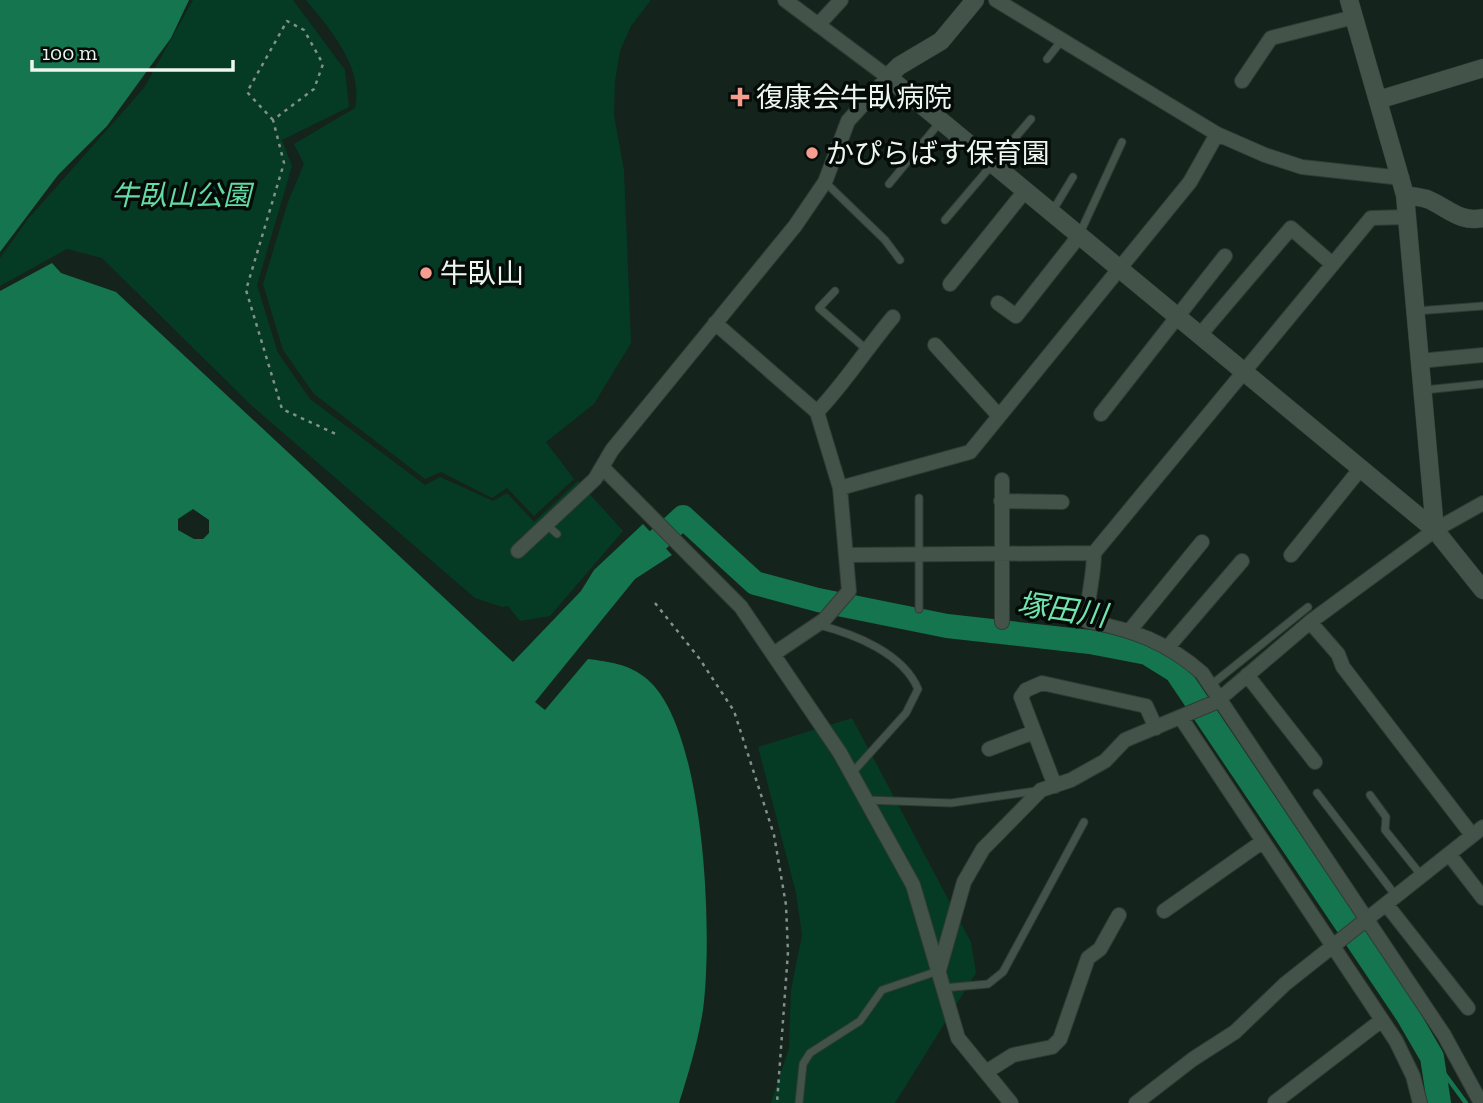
<svg xmlns="http://www.w3.org/2000/svg" width="1483" height="1103" font-family="'Zilla Slab','Noto Sans JP',serif">
	<style>
		.green { fill: #053b25 }
		.water { fill: #15754f; fill-rule: evenodd }
		.lines { fill: none; stroke-linecap: round; stroke-linejoin: round }
		.stream { stroke: #15754f; stroke-width: 4.5 }
		.river { stroke: #15754f; stroke-width: 24 }
		.service-casing { stroke: #313b35; stroke-width: 9 }
		.minor-casing { stroke: #313b35; stroke-width: 16 }
		.tertiary-casing { stroke: #313b35; stroke-width: 19 }
		.path { stroke: #84908a; stroke-width: 2.5; stroke-dasharray: 3.5 5; stroke-linecap: butt }
		.service { stroke: #43534a; stroke-width: 7 }
		.minor { stroke: #43534a; stroke-width: 14 }
		.tertiary { stroke: #43534a; stroke-width: 18 }
		.poi-dot { fill: #f59d8e; stroke: #050b08; stroke-width: 2.5 }
		.labels { text-anchor: middle; stroke-width: 7; stroke-linejoin: round; paint-order: stroke }
		.poi-label { font-size: 28px; fill: #edf6f1; stroke: #050b08; text-anchor: start }
		.park-label { font-size: 28px; font-style: italic; fill: #65dba4; stroke: #050b08 }
		.water-label { font-size: 30px; font-style: italic; fill: #70e5ad; stroke: #050b08 }
	</style>
	<rect width="100%" height="100%" fill="#14231b"/>
	<path class="green" d="M193,0H293L345,70L349,107L282,140L292,166L257,285L278,353L310,399L425,485L440,477L493,501L507,493L534,522L578,481L623,531L550,616L520,621L508,606L502,607L475,598L252,406L102,258L67,249L0,286V258L28,219L144,88Z
		M306,0H651L631,26L620,51L615,81L614,115L624,170L631,343L594,404L546,442L574,479L534,516L507,488L492,498L441,472L425,479L314,394L283,350L263,284L288,202L304,164L294,144L355,108C364,67 330,29 306,0Z
		M852,718L971,942L976,973L895,1103H771L789,1048L791,990L802,935L796,893L758,747Z"/>
	<path class="water" d="M0,0H189L171,38L107,126L58,175L0,252Z
		M52,263L61,273L116,292L513,662L581,591L594,570L643,524L672,555L635,579L535,702L545,710L588,659C610,662 629,664 647,679C706,729 713,937 703,1010C698,1041 689,1072 679,1103H0V291ZM193,509L209,520V533L203,539H194L178,530V519Z"/>
	<g class="lines">
		<path class="stream" d="M1432,1057L1466,1103"/>
		<path class="river" d="M635,561L683,517L755,583L818,600L947,626L1090,642L1147,653L1176,671L1407,1014L1432,1057L1439,1103"/>
		<defs>
			<path id="service" d="M1047,59L1062,40
				M825,182L885,240L900,260
				M889,184L940,122
				M1052,212L1073,177
				M945,220L1031,119
				M1080,233L1122,142
				M835,291L819,308L866,349
				M1416,311L1483,306
				M1424,390L1483,384
				M547,525L557,534
				M919,609V498
				M819,625C854,634 903,653 918,689L906,713L852,773
				M1211,685L1308,607
				M1317,793L1396,896
				M1370,795L1386,817L1385,830L1421,875
				M866,800L951,803L1036,791
				M943,988L988,984L1003,972L1084,822
				M799,1103L803,1064L810,1053L860,1021L882,990L938,971"/>
			<path id="minor" d="M785,0L888,77L848,121L825,182L795,226L612,450L602,467L741,607L840,753L913,885L958,1038L1011,1103
				M996,0L1217,134L1265,155L1302,167L1402,178
				M818,25L841,0
				M1242,81L1271,38L1354,17
				M950,284L1024,192
				M998,303L1016,316L1079,236
				M715,323L817,412L840,488L849,591L824,620L775,653
				M1199,336L1291,228L1331,263
				M935,345L999,416
				M1419,361L1483,355
				M817,412C845,383 866,349 893,317
				M1101,414L1225,256
				M840,488L970,452L1190,182L1217,134
				M1001,501L1062,502
				M518,551L595,479L602,467
				M1094,553C1094,577 1087,597 1087,621C1133,630 1167,642 1202,673L1444,1035L1481,1103
				M848,555L1094,553L1371,218L1407,217
				M1291,555L1361,468
				M1002,622V480
				M1310,622L1338,654L1343,667L1472,835
				M1131,629L1202,542
				M1168,647L1242,561
				M1247,675L1315,762
				M1181,718L1396,1041L1413,1076L1420,1103
				M989,749L1034,732
				M1055,786L1021,697L1026,690L1042,683L1146,706L1156,728
				M1449,854L1483,898
				M1386,904L1468,1008
				M1164,911L1262,842
				M939,970L964,882L983,849L1041,790L1071,780L1105,761L1125,740L1216,702L1310,622L1435,530L1483,503
				M986,1072L1013,1055L1052,1047L1060,1039L1088,958L1100,949L1119,915
				M1275,1102L1382,1020
				M1136,1103L1193,1059L1235,1032L1285,984L1483,827"/>
			<path id="tertiary" d="M975,0L941,41L899,66L888,77L1435,530L1483,590
				M1349,0L1405,195L1435,530
				M1378,100L1483,68
				M1405,195C1412,196 1420,197 1427,199C1447,207 1459,223 1483,218"/>
		</defs>
		<use href="#service" class="service-casing"/>
		<use href="#minor" class="minor-casing"/>
		<use href="#tertiary" class="tertiary-casing"/>
		<path class="path" d="M273,120L247,92L287,21L304,30L323,64L314,89L273,120L284,163L246,290L282,409L338,435
			M655,603L699,658L734,711L774,835L786,905L788,952L777,1103"/>
		<use href="#service" class="service"/>
		<use href="#minor" class="minor"/>
		<use href="#tertiary" class="tertiary"/>
	</g>
	<g class="poi-dot">
		<path d="M736.5 86.5h7v7h7v7h-7v7h-7v-7h-7v-7h7z"/>
		<circle cx="812" cy="153" r="7"/>
		<circle cx="426" cy="273" r="7"/>
	</g>
	<g class="labels">
		<g class="poi-label">
			<text x="756" y="107">復康会牛臥病院</text>
			<text x="826" y="163">かぴらばす保育園</text>
			<text x="440" y="283">牛臥山</text>
		</g>
		<g class="park-label">
			<text x="181" y="205">牛臥山公園</text>
		</g>
		<g class="water-label">
			<text transform="translate(1062 610) rotate(8)" y="10">塚田川</text>
		</g>
	</g>
	<path d="M32 60v10h201v-10" fill="none" stroke="#edf6f1" stroke-width="3.5"/>
	<text x="42" y="60" font-size="21" fill="#edf6f1" stroke="#050b08" stroke-width="5" paint-order="stroke">100 m</text>
</svg>
